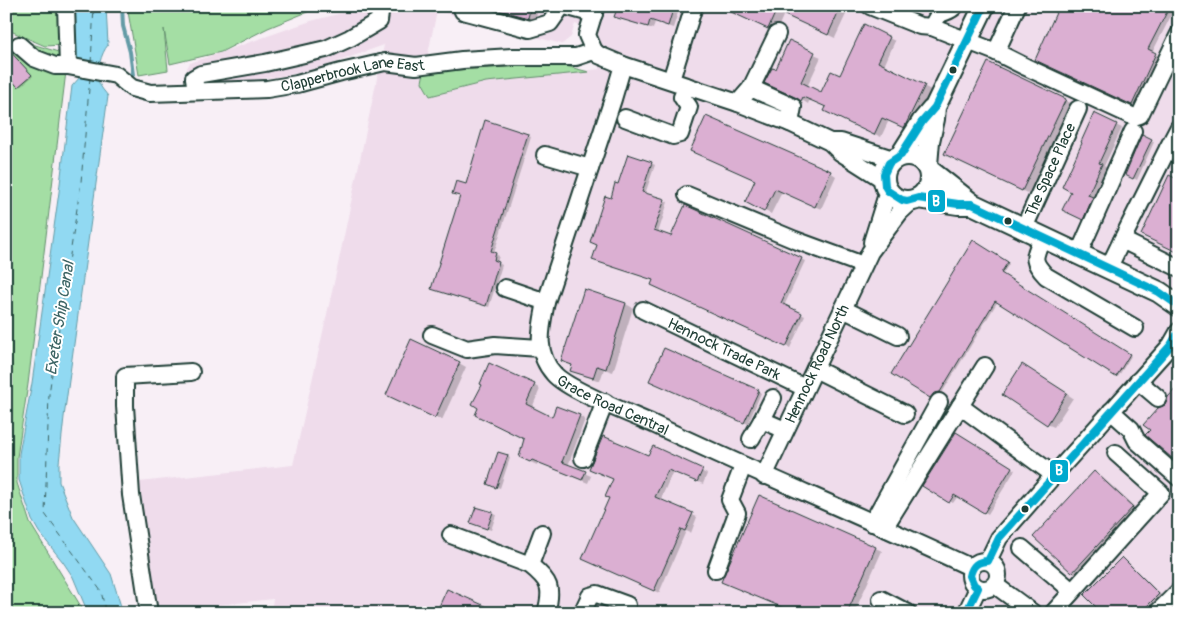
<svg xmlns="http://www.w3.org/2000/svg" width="1185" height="619" font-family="Pangolin,sans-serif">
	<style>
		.built { fill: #efdceb; fill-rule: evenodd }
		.green { fill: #a4dea4; stroke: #628e6c }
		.water { fill: #91d9f2; stroke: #639ba6 }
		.shadow { fill: #0003 }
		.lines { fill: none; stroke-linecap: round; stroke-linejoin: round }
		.stream { stroke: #639ba6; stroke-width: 4 }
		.ferry { stroke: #3c6464; stroke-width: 1; stroke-dasharray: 6 5; stroke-linecap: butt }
		.building { fill: #dbafd2; stroke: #1f3d34 }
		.minor-casing { stroke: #1f3d34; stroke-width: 20 }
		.major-casing { stroke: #1f3d34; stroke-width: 24 }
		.minor { stroke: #fff; stroke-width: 16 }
		.major { stroke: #fff; stroke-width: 20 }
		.bus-1-casing { stroke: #fff; stroke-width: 11 }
		.bus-1 { stroke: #00a9ce; stroke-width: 8 }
		.bus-dot { fill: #1f3d34; stroke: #fff; stroke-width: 2 }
		.labels { text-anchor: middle; stroke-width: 4; stroke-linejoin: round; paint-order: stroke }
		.street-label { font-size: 15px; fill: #1f3d34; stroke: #fff }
		.water-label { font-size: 16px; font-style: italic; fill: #3c6464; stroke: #fff }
		.line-badge { stroke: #fff; stroke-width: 2 }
		.badge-label { font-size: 14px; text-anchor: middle; font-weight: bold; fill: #fff }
	</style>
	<rect width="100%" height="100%" fill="#f8eff6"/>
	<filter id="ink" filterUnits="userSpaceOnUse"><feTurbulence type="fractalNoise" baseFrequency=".02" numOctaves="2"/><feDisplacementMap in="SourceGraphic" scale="10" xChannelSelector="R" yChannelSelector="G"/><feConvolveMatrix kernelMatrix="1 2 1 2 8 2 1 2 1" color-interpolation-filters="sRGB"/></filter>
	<g filter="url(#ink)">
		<path class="built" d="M355,6H1179V613H271L273,599L143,613L121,484L293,465L336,274L384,45L328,65L289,75L252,80L210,82L189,75L187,68L190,63L311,21L350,11ZM437,11L562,44L571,37L575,24L583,27L582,37L600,69L486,82L430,96L422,82Z"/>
		<path class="green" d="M6,6H63L62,45L45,46L6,29Z
			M127,6H322L268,28L221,52L170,64L164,29L168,70L139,75Z
			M6,36L68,55L28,384L17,457V483L30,523L85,613H6Z
			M558,64L589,72L486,82L430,96L422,82L424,72Z"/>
		<path class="water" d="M72,6H106L108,45C101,53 96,72 99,83C101,88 105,92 108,96L64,417L59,463V482L73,517L111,574L123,613H88L73,577L63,562L39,532L32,520L19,480V454L32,383L59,192L72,86L81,76L74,46Z"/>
		<path class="shadow" d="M481,6H539L535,21Z
			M619,6H680L673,28L655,22L653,29L616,17Z
			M719,6H842L848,10L835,38L784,14L776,32Z
			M1081,6H1176L1152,53L1160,57L1137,107L1041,62Z
			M889,38L895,41L884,66L931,90L911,131L889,120L881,137L832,114L827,107L810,99L808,104L802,100L776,71L790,42L814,54L821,57L807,87L821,94Z
			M6,48L33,76L20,87L6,73Z
			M1065,100L1072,104L1029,194L953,157Z
			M1094,115L1122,128L1104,166L1107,168L1093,198L1097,201L1088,222L1069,213L1072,191Z
			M528,135L531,137L494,253L499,256L497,262L502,265L489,307L436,290L461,196L456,195Z
			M1143,136L1154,142L1137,180L1126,174Z
			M651,163L655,165L645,194L668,202L658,233L672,237L686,207L805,261L784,306L805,316L790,348L656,287L655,280L612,199L618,185Z
			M830,172L836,176L821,209L782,192L771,214L753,205L757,180Z
			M973,242L1009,264L1002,275L1131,356L1118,377L998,301L942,393L936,394L932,398L892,373Z
			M584,291L626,304L633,308L613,372L604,369L600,381L579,374L572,370L573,366L563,361Z
			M459,363L466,367L442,420L394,399Z
			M1029,369L1073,398L1054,427L1047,424Z
			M654,382L758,391L761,393L748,424Z
			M534,385L540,389L532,408L553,419L579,416L585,419L568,466L591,476L588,483L538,462L537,465L526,460L525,439L483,418Z
			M956,434L1015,470L988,514L958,496L953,503L924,486Z
			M653,448L707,474L703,484L673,471L660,501L697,517L691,533L686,531L659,593L589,561Z
			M507,456L510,458L500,488L491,485Z
			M1094,472L1101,476L1139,511L1080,576L1073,572Z
			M760,496L882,551L854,613H795Z
			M477,508L496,515L491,530L475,524Z
			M1122,559L1129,563L1165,599L1151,613H1104Z
			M727,608L739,613H725Z"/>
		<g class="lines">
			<path class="stream" d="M122,6L123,26L130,52L133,75"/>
			<path class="ferry" d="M91,63L94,6
				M90,77L81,182L49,394L45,514L101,591L106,613"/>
		</g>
		<path class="building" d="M484,6H531L528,18Z
			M618,6H674L668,26L650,20L648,27L614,17Z
			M718,6H841L828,35L776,11L768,29Z
			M1059,6H1170L1148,49L1156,53L1132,105L1035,60Z
			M864,24L890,37L878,62L925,85L904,128L882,118L874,135L824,111L826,107L803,97L801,101L797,98L764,83L772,68L776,69L789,40L815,52L801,82L821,92L831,71L840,75Z
			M6,47L32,75L18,87L6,74Z
			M988,62L1066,99L1022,191L944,154Z
			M1094,113L1117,124L1099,163L1102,164L1088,195L1093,197L1083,220L1062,210L1071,192L1062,187L1082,143L1081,142Z
			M706,116L831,171L815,207L775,189L764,212L745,202L755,180L690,151Z
			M485,120L528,134L491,251L496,253L494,260L499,262L486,306L431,289L460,196L452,194L456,181L466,184Z
			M1142,134L1152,139L1133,179L1125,175Z
			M628,154L652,162L642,192L665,199L654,230L671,236L685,205L802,258L781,303L802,313L786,347L651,285L653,280L592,260L597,245L590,242L605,196L611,198L615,183L618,184Z
			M1169,175L1179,180V253L1141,235Z
			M973,240L1008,262L1001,273L1130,354L1116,377L995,301L940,392L934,393L930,398L891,374Z
			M584,289L626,303L606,369L597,366L593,378L570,371L572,365L561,361Z
			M411,339L460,362L435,418L386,395Z
			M664,348L759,390L744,423L649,381Z
			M489,363L535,384L526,404L552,417L556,406L580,415L562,462L586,471L582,480L532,460L530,462L519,457L524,439L475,415L478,408L472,404L482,385L480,384Z
			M1022,364L1067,393L1047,425L1002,395Z
			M1179,385V464L1145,435L1150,430L1143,425L1158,408L1165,405L1168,397Z
			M956,432L1012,467L984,513L954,495L949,503L922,486Z
			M603,436L648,455L653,446L703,469L697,482L668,470L655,497L693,513L685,531L681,529L654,591L582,559L609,498L605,497L613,479L589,469Z
			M498,452L508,455L496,488L487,484Z
			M1094,471L1133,507L1072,573L1033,537Z
			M759,495L876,547L847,613H796L721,582Z
			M476,507L493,512L487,529L470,523Z
			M1122,557L1159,594L1140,613H1102L1084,595Z
			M447,589L501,613H436Z"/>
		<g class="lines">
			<defs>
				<g id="minor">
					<path d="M66,6L68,66"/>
					<path d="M461,6L463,11L530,29L550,23L562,6"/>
					<path d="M565,6L594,14"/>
					<path d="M870,6L920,26L932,27"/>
					<path d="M955,6C950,12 944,11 939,15C936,18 934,23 932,27L996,52L1026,67L1134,117L1140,115L1179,34"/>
					<path id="s1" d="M19,45L34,58L55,66H68L116,75L132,88L150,93L267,89L297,84L341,72L385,62L416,66L462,60L512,57H576L594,51"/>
					<path d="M594,51L599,55L623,65L738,103L790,123L830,142L840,152L884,180"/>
					<path d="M594,51L587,35L596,6"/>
					<path d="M996,52L1017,6"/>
					<path id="s2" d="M623,65L613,99L546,302C541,328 534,352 554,374C568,390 628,413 651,423C757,473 866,518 972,568"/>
					<path d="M671,80L694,6"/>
					<path d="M751,88L777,34"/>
					<path d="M196,91L194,78L201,74L265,63L326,49L350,38L379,21L381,6"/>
					<path d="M738,103L751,88L793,107L790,123"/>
					<path d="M625,118L673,136L680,134L689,107L682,97L687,86"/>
					<path d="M830,142H841L893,159"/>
					<path d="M1168,148L1179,127"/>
					<path d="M545,155L590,168"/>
					<path d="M687,195L795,240L863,265"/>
					<path id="s3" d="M1023,230L1078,109"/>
					<path d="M1042,238C1034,258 1031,260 1046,276L1135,328"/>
					<path d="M1122,240L1168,148L1179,153"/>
					<path d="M872,242L888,191"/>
					<path d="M1078,255L1133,131"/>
					<path d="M1108,269L1122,240L1179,268"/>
					<path d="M505,288L546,302"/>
					<path d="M843,309L898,336"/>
					<path id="s4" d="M643,310L805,388"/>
					<path d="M432,335L467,349L495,345L540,348"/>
					<path d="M815,369L905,414"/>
					<path d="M1138,381L1158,398"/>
					<path d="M960,406L1054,475"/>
					<path d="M1111,411L1131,429L1137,441L1179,478"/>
					<path d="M762,420L773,398"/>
					<path d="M751,439L762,420L785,430"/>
					<path d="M583,458L605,402"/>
					<path id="s5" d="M764,476L870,252L900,212L913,200"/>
					<path d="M872,523L939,402"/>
					<path d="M884,528L985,366"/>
					<path d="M451,535L530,565C550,581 553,588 546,613"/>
					<path d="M1022,548L1072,591"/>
					<circle cx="984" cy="575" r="14"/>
					<path d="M988,561L999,538L1054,475L1171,345L1179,331"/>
					<path d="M530,565L542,533"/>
					<path d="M716,570L737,513L730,500L743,466"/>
					<path d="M995,585L1033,613"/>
					<path d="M881,599L908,613"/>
					<path d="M149,613L131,495L125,406V376L191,372"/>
					<path d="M582,613L590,596L597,594L627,605"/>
					<path d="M966,613L978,588"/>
					<path d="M1053,613L1161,493L1116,453"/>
					<path d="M1157,613L1179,591"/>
				</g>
				<path id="major" d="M884 178a23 23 0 1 1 46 0a23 23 0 1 1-46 0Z
					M901,155L922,122L932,110
					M927,165L929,141L934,119L935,107L984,6
					M929,170L972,204L1159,292L1179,306
					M918,198L958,204H972"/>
			</defs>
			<use href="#minor" class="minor-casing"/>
			<use href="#major" class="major-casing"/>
			<use href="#minor" class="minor"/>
			<use href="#major" class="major"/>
			<defs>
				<path id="bus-1" d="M984,6L935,107L922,122L901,155L889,163L884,174L885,186L888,191L902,200L907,201L918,198L958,204H972L1159,292L1179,306
					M966,613L978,588L974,585L970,576C972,566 977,561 988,561L999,538L1171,345L1179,331"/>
			</defs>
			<use href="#bus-1" class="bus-1-casing"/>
			<use href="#bus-1" class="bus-1"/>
		</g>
	</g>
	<g class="bus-dot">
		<circle cx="953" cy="70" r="4.5"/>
		<circle cx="1008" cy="221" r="4.5"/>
		<circle cx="1025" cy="509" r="4.5"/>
	</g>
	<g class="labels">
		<g class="street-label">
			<text dy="5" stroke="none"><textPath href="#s1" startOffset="348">Clapperbrook Lane East</textPath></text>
			<text dy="5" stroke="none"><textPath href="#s3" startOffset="66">The Space Place</textPath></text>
			<text dy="5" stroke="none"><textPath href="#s4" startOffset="90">Hennock Trade Park</textPath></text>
			<text dy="5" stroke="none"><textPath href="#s5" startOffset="124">Hennock Road North</textPath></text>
			<text dy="5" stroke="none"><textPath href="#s2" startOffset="392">Grace Road Central</textPath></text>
		</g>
		<g class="water-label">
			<text transform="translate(59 318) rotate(-81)" y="6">Exeter Ship Canal</text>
		</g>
	</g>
	<g class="line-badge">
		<rect x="927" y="189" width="19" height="24" rx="5" fill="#00a9ce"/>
		<rect x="1049" y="459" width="20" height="24" rx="5" fill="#00a9ce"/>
	</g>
	<g class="badge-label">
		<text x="936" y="206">B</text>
		<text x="1059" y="475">B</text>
	</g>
	<rect width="1185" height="619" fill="none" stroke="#fff" stroke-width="25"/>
	<rect x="12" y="12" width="1160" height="594" fill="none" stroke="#1f3d34" stroke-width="2" filter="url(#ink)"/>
</svg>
